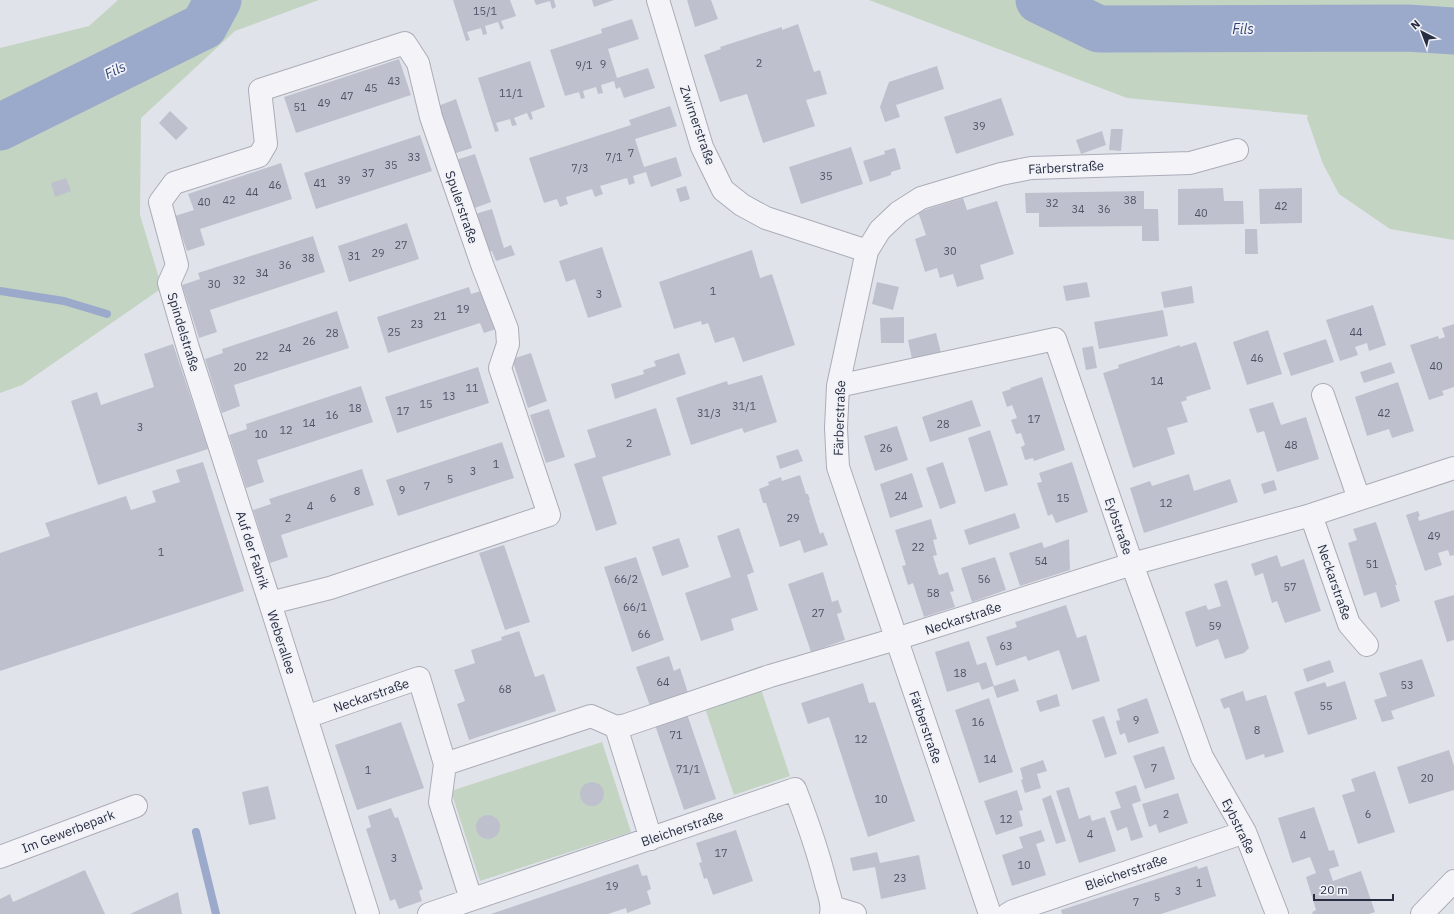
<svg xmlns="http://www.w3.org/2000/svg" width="1454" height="914" font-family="'IBM Plex Sans',sans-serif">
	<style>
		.green { fill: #c3d4c2 }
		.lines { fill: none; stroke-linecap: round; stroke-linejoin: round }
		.stream { stroke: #9ba9ca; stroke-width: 8 }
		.river { stroke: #9ba9ca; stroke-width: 47 }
		.building { fill: #bec1cd }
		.street-casing { stroke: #aaacb8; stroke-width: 24 }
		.street { stroke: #f4f4f8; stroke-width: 22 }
		.labels { text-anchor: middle; stroke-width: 3.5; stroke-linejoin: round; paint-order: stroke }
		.number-label { font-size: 11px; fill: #4e5265 }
		.street-label { font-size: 13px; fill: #292d42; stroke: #f0f2f7 }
		.water-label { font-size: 14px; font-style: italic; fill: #324476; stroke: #f0f2f7 }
	</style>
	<rect width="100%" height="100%" fill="#e1e3ea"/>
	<path class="green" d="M118,0H319L235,31L141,118L140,215L162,288L22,385L0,393V48L89,26Z
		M869,0H1454V240L1390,229L1339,194L1323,164L1307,118L1308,115L1127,98Z
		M761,689L790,776L734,795L705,708Z
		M602,742L631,832L480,881L451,791Z"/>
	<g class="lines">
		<path class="stream" d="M0,291L64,301L107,314
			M196,832L216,914"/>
		<path class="river" d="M1039,0L1099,29L1407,28L1454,31
			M0,127L204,26L218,0"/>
	</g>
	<path class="building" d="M453,0H510L516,16L501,21L504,28L501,30L498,22L485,26L487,34L483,35L481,28L467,32L470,40L466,41Z
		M534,0H554L556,7L552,9L550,1L536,5Z
		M592,0H614L594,7Z
		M687,0H711L718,19L695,27Z
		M632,19L639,39L608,49L617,78L648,68L655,88L624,98L620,87L616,89L614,81L601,85L603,93L598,94L596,87L583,91L585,98L581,99L579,92L565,96L550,50L602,33L601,29Z
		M798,24L814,72L820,70L827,94L806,100L815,126L763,143L747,94L720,102L704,55L721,49L720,47L782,27V30Z
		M399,59L411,95L296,133L284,97Z
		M530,61L545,107L531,112L533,119L530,120L527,113L514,118L517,125L512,126L510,119L496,123L499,131L495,132L478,78Z
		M937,66L944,89L896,105L900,117L885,122L880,107L889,82Z
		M1001,98L1014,135L956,154L944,117Z
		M456,99L472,148L453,154L438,106Z
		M670,106L677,126L635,139L644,167L676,157L682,176L651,187L646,172L633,176L635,183L629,185L627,178L600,186L603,194L595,197L592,189L566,197L568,204L560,207L557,199L544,203L529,158L631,125L629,120Z
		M170,111L188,128L176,140L159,123Z
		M1111,129H1123L1121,151L1109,150Z
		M1102,131L1106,145L1081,154L1076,140Z
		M420,135L432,171L316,209L304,173Z
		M851,147L863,184L801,204L789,167Z
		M895,148L901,169L891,172V175L870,182L863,161L885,154L884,151Z
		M475,154L491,202L472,209L456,160Z
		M281,163L292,199L200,229L205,245L187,251L175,216L194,210L188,194Z
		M66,178L71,191L55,197L51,183Z
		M686,186L690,199L680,202L676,189Z
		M1223,188L1224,201H1243L1244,224L1178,225V189Z
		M1302,188V223L1260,224L1259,189Z
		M1144,191V209H1158L1159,241H1142V226L1039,227V213H1026L1025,193Z
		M963,198L967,210L997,201L1014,254L980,265L984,279L957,287L953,274L940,278L937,268L925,272L915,239L926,235L918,212Z
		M492,209L504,248L511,245L515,255L496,261L492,251L485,254L472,215Z
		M407,223L419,259L349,282L338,246Z
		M1245,229H1257L1258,254H1245Z
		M313,236L325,272L210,310L217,332L199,338L182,285L200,279L198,273Z
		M602,247L622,307L588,318L575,279L566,282L559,261Z
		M752,250L760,278L772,274L795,345L743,362L734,337L715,343L708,323L702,325L701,321L674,329L659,282Z
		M877,282L899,287L893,310L872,304Z
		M1087,282L1090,297L1066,301L1063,286Z
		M1192,286L1194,303L1164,308L1161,292Z
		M469,287L471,294L487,289L499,328L484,333L480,323L388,353L377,317Z
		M1373,305L1386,345L1369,351L1367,343L1355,347L1358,355L1340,361L1326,320Z
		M1163,310L1168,336L1099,349L1094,322Z
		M337,311L349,348L234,385L240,406L222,413L205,359L223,353L222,349Z
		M904,317V343H881L880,318Z
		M1454,324V387L1442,391L1444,395L1429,400L1410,345L1438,336L1439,339L1445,337L1442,328Z
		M1268,330L1282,374L1247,385L1233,342Z
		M936,333L941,353L912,359L908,340Z
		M1326,339L1334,362L1291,376L1283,353Z
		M1196,342L1211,389L1186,397L1187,400L1181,402L1188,422L1167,428L1175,454L1133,468L1103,373L1119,368L1118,365L1180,345V347Z
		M173,344L208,449L98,485L71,401L97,392L101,405L154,387L144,354Z
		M1093,346L1097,368L1086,370L1082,348Z
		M531,353L547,401L528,408L512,359Z
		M679,353L686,374L615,399L611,384L644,374L643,370L656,366L654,361Z
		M1391,362L1395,373L1364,383L1360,372Z
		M478,367L489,403L397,433L385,397Z
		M762,375L777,422L744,433L742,428L691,445L676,398L727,381L728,385Z
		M1042,377L1065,450L1034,461L1033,458L1025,460L1021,447L1025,445L1021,433L1016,434L1011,420L1017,418L1012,405L1007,407L1002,392L1011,389L1010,388Z
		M1398,382L1414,431L1392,438L1389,429L1367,436L1355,397Z
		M361,386L373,422L257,460L264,482L246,488L229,435L247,429L246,424Z
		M972,400L981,426L930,442L922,417Z
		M1273,402L1281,425L1306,417L1319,459L1277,472L1264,431L1257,433L1249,409Z
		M656,408L671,455L602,477L617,524L596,531L574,464L596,457L587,430Z
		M549,409L565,457L546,463L530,415Z
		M897,426L908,460L875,471L864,436Z
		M990,430L1008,485L985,492L968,438Z
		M502,442L514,478L398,516L386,480Z
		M798,449L803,461L780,469L776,456Z
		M203,462L244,591L0,671V553L50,536L45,523L126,496L131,510L156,502L152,491L180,482L176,470Z
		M943,462L956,503L940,509L926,468Z
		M1072,462L1088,512L1056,523L1052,514L1048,516L1037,483L1042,482L1039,473Z
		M362,469L374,505L281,535L288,557L270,563L253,510L271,504L269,499Z
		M912,473L923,507L890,518L880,484Z
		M1189,474L1194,491L1230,479L1238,502L1144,533L1130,488L1150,481L1152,486Z
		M800,475L806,494H808L810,500H809L820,534L823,532L828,545L804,553L800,540L780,547L766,503H763L759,489L769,485L768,482L781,477L782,481Z
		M1274,480L1277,490L1264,494L1261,484Z
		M1454,510V555L1450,556L1448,550L1438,553L1442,565L1425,571L1406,515L1418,511L1420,516L1418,517L1419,521Z
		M1015,513L1020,528L969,545L964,530Z
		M931,519L937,539L933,540L937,555L933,556L939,575L948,572L954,591L950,592L955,607L924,617L913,583L908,585L902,566L906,565L895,530Z
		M1376,522L1397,585H1395L1400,601L1381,608L1376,592L1364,596L1348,543L1357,540L1353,529Z
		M739,528L754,572L747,575L758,610L731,619L734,630L701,641L685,593L731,577L717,536Z
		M679,538L689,567L662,576L652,547Z
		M1069,539L1070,570L1020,586L1009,553L1042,542L1044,548Z
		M504,545L530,622L505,630L479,553Z
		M1277,555L1281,567L1304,559L1321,611L1285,623L1277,601L1272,603L1263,573L1255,576L1251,564Z
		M636,557L664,640L632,652L604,567Z
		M995,557L1006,590L972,602L961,568Z
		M823,572L832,602L838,600L842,612L837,614L845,640L811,652L788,584Z
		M1227,580L1249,648L1244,653L1225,659L1218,639L1196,647L1185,612L1206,605L1208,610L1221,606L1214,584Z
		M1454,595V640L1447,642L1434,601Z
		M1066,605L1077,638L1086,635L1100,681L1072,690L1059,650L1028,661L1026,656L996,666L986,637L1017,627L1015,622Z
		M519,631L535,677L544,674L556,711L469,740L457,704L465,701L454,670L475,663L471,650L502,640L501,637Z
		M969,641L977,665L986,662L994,686L1015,679L1019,691L997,698L993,686L982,690L979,682L947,692L935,652Z
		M669,656L674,671L680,668L688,693L650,706L636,667Z
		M1422,659L1435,696L1391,711L1394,719L1382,722L1374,700L1387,696L1379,673Z
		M1330,660L1334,672L1307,682L1303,669Z
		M1345,681L1357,719L1308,735L1294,692L1325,682L1327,687Z
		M863,683L869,703L875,702L915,821L868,837L829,717L808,724L801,703Z
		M1243,691L1246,701L1266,695L1284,752L1265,758L1264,754L1246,760L1229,707L1224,709L1220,699Z
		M1057,694L1060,706L1040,712L1036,701Z
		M989,698L1013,772L979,783L955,710Z
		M1147,698L1159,733L1128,743L1125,733L1120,735L1116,721L1120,720L1117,709Z
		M686,711L716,799L684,810L654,722Z
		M1104,716L1117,754L1105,758L1092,720Z
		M401,722L424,788L357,810L335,745Z
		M1164,746L1175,779L1145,789L1133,756Z
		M1449,750L1454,766V790L1409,804L1397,767Z
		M1043,760L1047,771L1037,774L1041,788L1025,793L1021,780L1023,779L1020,768Z
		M1375,771L1395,832L1358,844L1342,795L1355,791L1351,779Z
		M580 794a12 12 0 1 1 24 0a12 12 0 1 1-24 0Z
		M1136,785L1141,801L1132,804L1143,837L1131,841L1127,827L1117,831L1110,811L1121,808L1115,792Z
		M268,786L276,819L249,825L242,792Z
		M1069,787L1079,819L1090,815L1092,821L1105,817L1116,851L1079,863L1056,791Z
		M1017,790L1023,810L1019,811L1023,826L996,835L984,801Z
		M1178,793L1188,823L1159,833L1156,824L1149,827L1142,804Z
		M1051,795L1066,841L1056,844L1042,799Z
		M1314,807L1329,851L1334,850L1339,866L1329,869L1333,881L1361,871L1375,912L1369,914H1313L1312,912L1316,910L1306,877L1316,873L1310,857L1292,863L1278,818Z
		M391,808L395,818L398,817L423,889L419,891L422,901L399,909L395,899L390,901L366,829L371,827L368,816Z
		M476 827a12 12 0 1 1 24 0a12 12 0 1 1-24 0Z
		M736,830L753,881L713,895L707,878L704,879L699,863L702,862L696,843Z
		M1041,830L1045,841L1036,844L1046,875L1012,886L1002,855L1023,848L1019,837Z
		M877,852L880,863L919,855L926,889L881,899L875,867L853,871L850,858Z
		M638,864L642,876L647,875L651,889L647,891L651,904L627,913L626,908L608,914H491Z
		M1197,866L1198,869L1207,866L1216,896L1161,914H1062L1061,910Z
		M85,870L105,914H0V899L10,894L13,902Z
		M178,892L182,914H130Z"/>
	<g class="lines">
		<defs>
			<path id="street" d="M658,0L702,147L723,190L742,205L766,218L867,251
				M838,386L1055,339L1132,564L1202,757L1245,832L1277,914
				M1323,395L1359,499
				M1311,515L1349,624L1367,645
				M270,603L188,348L169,283L177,265L160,202L174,183L259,156L266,144L260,90L405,43L418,63L431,117L483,267L507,329L508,344L500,368L549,515L330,588L270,603L368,914
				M306,717L419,678L445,764L440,802L471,899
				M616,727L651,839
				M445,764L591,716L616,727L626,725L770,676L896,639L1132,564L1311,515L1454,468
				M0,857L136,806
				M832,907L855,914
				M429,914L795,789C807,820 818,851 826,884C829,894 833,904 831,914
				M990,914L838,467L836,428L838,386L867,251L880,230L899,212L921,198L1001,174L1031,168L1190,163L1237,150
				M1008,914L1013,911L1245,832
				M1422,914L1454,881"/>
		</defs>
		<use href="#street" class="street-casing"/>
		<use href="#street" class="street"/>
	</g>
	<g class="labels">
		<g class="number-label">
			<text x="485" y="15">15/1</text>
			<text x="759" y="67">2</text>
			<text x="603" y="68">9</text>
			<text x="584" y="69">9/1</text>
			<text x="394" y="85">43</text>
			<text x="371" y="92">45</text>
			<text x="511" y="97">11/1</text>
			<text x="347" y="100">47</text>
			<text x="324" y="107">49</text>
			<text x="300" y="111">51</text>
			<text x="979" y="130">39</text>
			<text x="631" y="157">7</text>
			<text x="414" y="161">33</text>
			<text x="614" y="161">7/1</text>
			<text x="391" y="169">35</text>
			<text x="580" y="172">7/3</text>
			<text x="368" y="177">37</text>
			<text x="826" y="180">35</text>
			<text x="344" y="184">39</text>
			<text x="320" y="187">41</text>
			<text x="275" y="189">46</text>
			<text x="252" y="196">44</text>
			<text x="229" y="204">42</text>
			<text x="1130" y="204">38</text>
			<text x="204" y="206">40</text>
			<text x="1052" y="207">32</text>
			<text x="1281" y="210">42</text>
			<text x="1078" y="213">34</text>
			<text x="1104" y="213">36</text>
			<text x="1201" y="217">40</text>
			<text x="401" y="249">27</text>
			<text x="950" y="255">30</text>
			<text x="378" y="257">29</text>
			<text x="354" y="260">31</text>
			<text x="308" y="262">38</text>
			<text x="285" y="269">36</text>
			<text x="262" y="277">34</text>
			<text x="239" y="284">32</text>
			<text x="214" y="288">30</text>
			<text x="713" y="295">1</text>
			<text x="599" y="298">3</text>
			<text x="463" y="313">19</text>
			<text x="440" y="320">21</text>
			<text x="417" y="328">23</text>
			<text x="394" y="336">25</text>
			<text x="1356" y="336">44</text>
			<text x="332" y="337">28</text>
			<text x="309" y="345">26</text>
			<text x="285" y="352">24</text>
			<text x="262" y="360">22</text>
			<text x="1257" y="362">46</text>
			<text x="1436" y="370">40</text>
			<text x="240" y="371">20</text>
			<text x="1157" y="385">14</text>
			<text x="472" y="392">11</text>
			<text x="449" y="400">13</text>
			<text x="426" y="408">15</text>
			<text x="744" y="410">31/1</text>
			<text x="355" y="412">18</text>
			<text x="403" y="415">17</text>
			<text x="709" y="417">31/3</text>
			<text x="1384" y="417">42</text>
			<text x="332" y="419">16</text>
			<text x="1034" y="423">17</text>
			<text x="309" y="427">14</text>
			<text x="943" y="428">28</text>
			<text x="140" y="431">3</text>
			<text x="286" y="434">12</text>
			<text x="261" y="438">10</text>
			<text x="629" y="447">2</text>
			<text x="1291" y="449">48</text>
			<text x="886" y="452">26</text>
			<text x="496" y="468">1</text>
			<text x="473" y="475">3</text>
			<text x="450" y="483">5</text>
			<text x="427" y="490">7</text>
			<text x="402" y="494">9</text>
			<text x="357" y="495">8</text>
			<text x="901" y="500">24</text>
			<text x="333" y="502">6</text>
			<text x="1063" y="502">15</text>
			<text x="1166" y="507">12</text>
			<text x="310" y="510">4</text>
			<text x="288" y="522">2</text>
			<text x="793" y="522">29</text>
			<text x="1434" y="540">49</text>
			<text x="918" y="551">22</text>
			<text x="161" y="556">1</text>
			<text x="1041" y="565">54</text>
			<text x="1372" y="568">51</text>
			<text x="626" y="583">66/2</text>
			<text x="984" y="583">56</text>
			<text x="1290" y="591">57</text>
			<text x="933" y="597">58</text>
			<text x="635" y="611">66/1</text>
			<text x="818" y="617">27</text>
			<text x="1215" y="630">59</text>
			<text x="644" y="638">66</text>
			<text x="1006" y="650">63</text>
			<text x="960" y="677">18</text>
			<text x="663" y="686">64</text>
			<text x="1407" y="689">53</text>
			<text x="505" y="693">68</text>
			<text x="1326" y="710">55</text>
			<text x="1136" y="724">9</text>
			<text x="978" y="726">16</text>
			<text x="1257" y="734">8</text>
			<text x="676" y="739">71</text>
			<text x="861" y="743">12</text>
			<text x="990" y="763">14</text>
			<text x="1154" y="772">7</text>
			<text x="688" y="773">71/1</text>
			<text x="368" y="774">1</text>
			<text x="1427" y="782">20</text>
			<text x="881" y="803">10</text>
			<text x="1166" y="818">2</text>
			<text x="1368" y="818">6</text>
			<text x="1006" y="823">12</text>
			<text x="1090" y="838">4</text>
			<text x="1303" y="839">4</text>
			<text x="721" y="857">17</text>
			<text x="394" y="862">3</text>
			<text x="1024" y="869">10</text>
			<text x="900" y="882">23</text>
			<text x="1199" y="887">1</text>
			<text x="612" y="890">19</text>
			<text x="1178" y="895">3</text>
			<text x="1157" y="901">5</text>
			<text x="1136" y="906">7</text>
		</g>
		<g class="street-label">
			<text transform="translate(698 125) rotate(71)" y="5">Zwirnerstraße</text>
			<text transform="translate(1066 167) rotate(-3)" y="5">Färberstraße</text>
			<text transform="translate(462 207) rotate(71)" y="5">Spulerstraße</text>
			<text transform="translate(184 332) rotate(73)" y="5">Spindelstraße</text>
			<text transform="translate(839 418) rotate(-88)" y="5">Färberstraße</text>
			<text transform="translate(1119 526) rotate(71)" y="5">Eybstraße</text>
			<text transform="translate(253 550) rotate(72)" y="5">Auf der Fabrik</text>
			<text transform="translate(1335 582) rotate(71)" y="5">Neckarstraße</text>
			<text transform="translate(963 618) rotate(-18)" y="5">Neckarstraße</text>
			<text transform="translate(282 642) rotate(72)" y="5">Weberallee</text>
			<text transform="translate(371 695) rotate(-19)" y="5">Neckarstraße</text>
			<text transform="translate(926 727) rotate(71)" y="5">Färberstraße</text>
			<text transform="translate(1239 826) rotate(64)" y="5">Eybstraße</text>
			<text transform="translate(682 828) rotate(-19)" y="5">Bleicherstraße</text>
			<text transform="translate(68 831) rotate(-21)" y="5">Im Gewerbepark</text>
			<text transform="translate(1126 872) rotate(-19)" y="5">Bleicherstraße</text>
		</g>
		<g class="water-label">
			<text x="1243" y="34">Fils</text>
			<text transform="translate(115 70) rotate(-26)" y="5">Fils</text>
		</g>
	</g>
	<g transform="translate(1422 32) rotate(318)" stroke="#f0f2f7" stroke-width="3" paint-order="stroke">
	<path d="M0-3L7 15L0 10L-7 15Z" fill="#292d42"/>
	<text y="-6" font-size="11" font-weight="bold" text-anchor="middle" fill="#292d42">N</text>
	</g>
	<path d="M1314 894v6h79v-6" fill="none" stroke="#292d42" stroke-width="2"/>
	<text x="1320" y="894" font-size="12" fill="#292d42" stroke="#f0f2f7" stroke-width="3" paint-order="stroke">20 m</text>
</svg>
